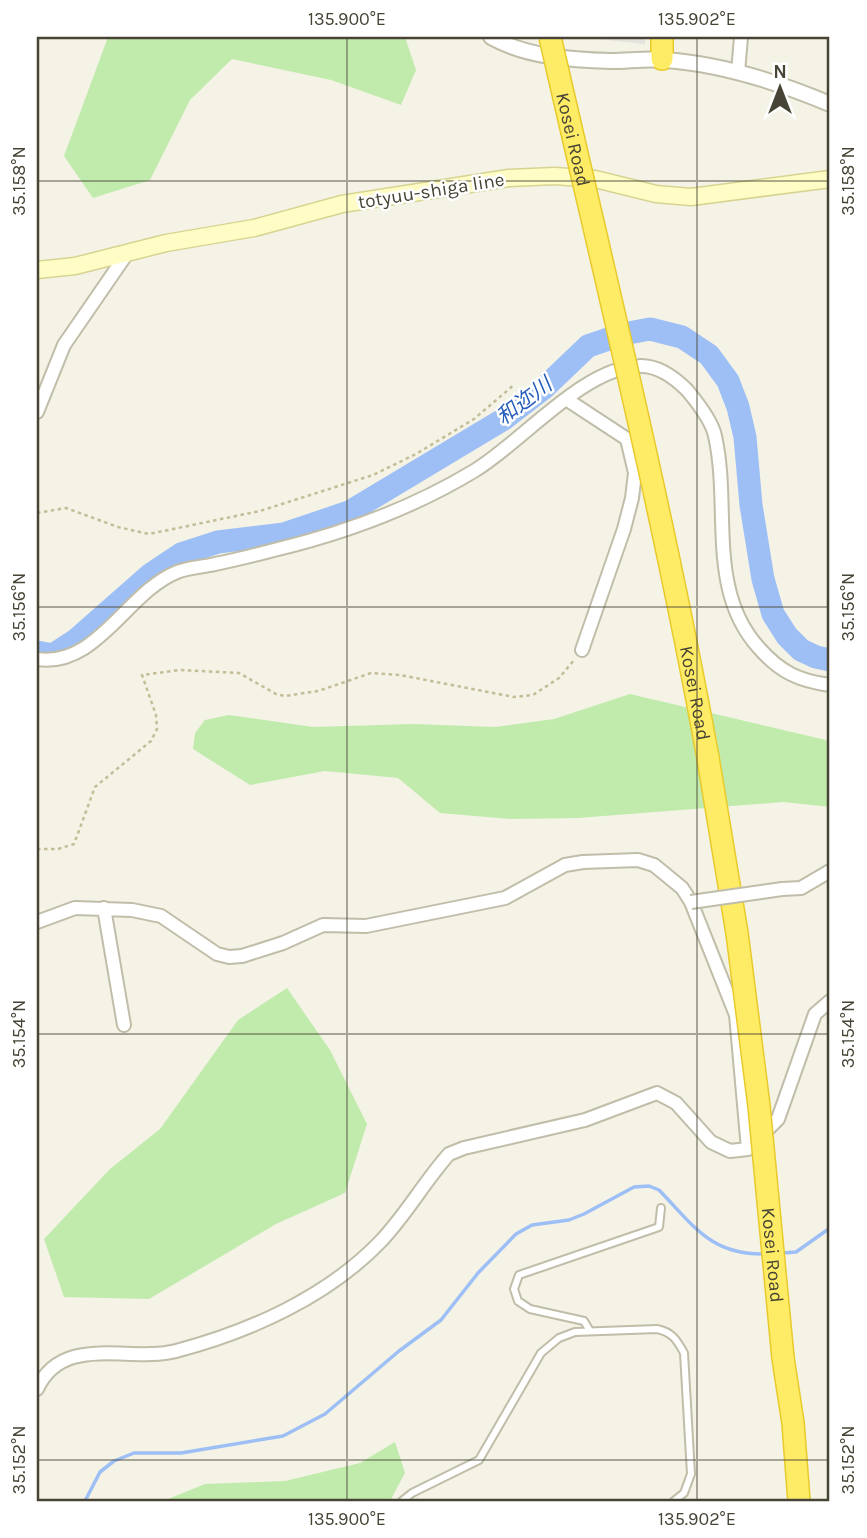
<svg xmlns="http://www.w3.org/2000/svg" width="867" height="1538" font-family="Karla,'Noto Sans JP',sans-serif">
	<style>
		.green { fill: #c1ebac }
		.parking { fill: #e5e3de }
		.lines { fill: none; stroke-linecap: round; stroke-linejoin: round }
		.stream { stroke: #9ebff5; stroke-width: 3.5 }
		.river { stroke: #9ebff5; stroke-width: 23 }
		.service-casing { stroke: #c0bda8; stroke-width: 10 }
		.minor-casing { stroke: #c0bda8; stroke-width: 16 }
		.tertiary-casing { stroke: #c0bda8; stroke-width: 18 }
		.secondary-casing { stroke: #d7d492; stroke-width: 19 }
		.motorway-casing { stroke: #e8ca2c; stroke-width: 24 }
		.path { stroke: #c3bd98; stroke-width: 2.5; stroke-dasharray: 3.5 3.5; stroke-linecap: butt }
		.service { stroke: #fff; stroke-width: 6 }
		.minor { stroke: #fff; stroke-width: 12 }
		.tertiary { stroke: #fff; stroke-width: 14 }
		.secondary { stroke: #fffdc5; stroke-width: 16 }
		.motorway { stroke: #ffec66; stroke-width: 21 }
		.minor-bridge-casing { stroke: #c0bda8; stroke-width: 16; stroke-linecap: butt }
		.motorway-bridge-casing { stroke: #e8ca2c; stroke-width: 24; stroke-linecap: butt }
		.minor-bridge { stroke: #fff; stroke-width: 12 }
		.motorway-bridge { stroke: #ffec66; stroke-width: 21 }
		.ticks { fill: none; stroke: #474435; stroke-width: 2; stroke-opacity: 0.45 }
		.labels { text-anchor: middle; stroke-width: 5; stroke-linejoin: round; paint-order: stroke }
		.street-label { font-size: 19px; fill: #474435; stroke: #fff }
		.water-label { font-size: 21px; font-style: italic; fill: #265dbb; stroke: #fff }
		.neatline { fill: none; stroke: #474435; stroke-width: 2.5 }
		.ticks-label { font-size: 18px; text-anchor: middle; fill: #474435 }
	</style>
	<rect width="100%" height="100%" fill="#f4f3e6"/>
	<path class="green" d="M108,37H405L416,70L401,105L331,80L232,59L190,100L150,180L93,198L64,156Z
		M630,694L830,741V807L783,802L578,818L511,819L440,813L398,778L325,771L250,785L193,749L195,733L205,720L229,715L313,727L413,724L495,727L554,719Z
		M287,988L330,1050L367,1124L345,1193L276,1224L149,1299L64,1297L44,1239L110,1169L160,1129L238,1020Z
		M395,1442L405,1473L390,1501H163L205,1484L285,1481L360,1463Z"/>
	<path class="parking" d="M579,37H645V44Z"/>
	<g class="lines">
		<path class="stream" d="M782,1253L796,1252L830,1228
			M85,1501L100,1472L114,1461L134,1453H181L283,1436L325,1414L399,1351L441,1320L478,1273L516,1234L532,1225L569,1220L584,1214L634,1187L649,1186L659,1190C694,1226 711,1256 767,1254"/>
		<path class="river" d="M37,652L53,655L76,640L151,574L181,554L218,542L284,534L349,512L504,419L543,389L588,346L623,334L650,329L682,337L709,355L728,381L738,407L745,437L751,505L763,579L773,614L787,636L801,650L816,657L830,660"/>
		<defs>
			<path id="service" d="M590,1331L584,1321L530,1309L518,1301L514,1289L519,1275L659,1227L661,1208
				M402,1501L412,1493L479,1460L541,1353L559,1338L575,1332L657,1329C672,1332 677,1340 684,1353L691,1474L684,1493L674,1501"/>
			<path id="minor" d="M738,72L741,37
				M566,399L627,439L635,473L632,498L624,529L582,650
				M37,412L64,345L128,252
				M37,659C97,668 127,592 177,572C189,567 203,567 215,564C235,560 255,555 274,550C345,533 411,509 474,471C521,443 584,367 639,366C658,365 674,377 687,390C697,402 712,421 715,436C731,507 706,590 759,648C780,672 799,681 830,685
				M782,889L801,888L830,871
				M104,908L124,1025
				M37,922L75,908L132,910L161,916L217,954L229,957L242,956L283,943L323,925L366,926L505,898L565,865L583,862L638,860L654,865L682,888L691,902L736,1015L748,1149
				M37,1389C63,1333 129,1363 176,1351C249,1332 327,1297 380,1242C406,1215 424,1182 449,1154L464,1148L585,1120L657,1093L676,1103L711,1142L730,1151L748,1149L778,1119L815,1014L830,1001"/>
			<path id="tertiary" d="M491,37C526,57 572,60 611,61C629,61 647,58 665,60C722,64 778,82 830,104"/>
			<path id="secondary" d="M37,270L75,266L166,243L254,228L342,204L509,178L555,176L595,179L656,194L691,197L830,179"/>
			<path id="motorway" d="M662,59V37
				M708,758L737,933
				M783,1358L793,1423L799,1501"/>
		</defs>
		<use href="#service" class="service-casing"/>
		<use href="#minor" class="minor-casing"/>
		<use href="#tertiary" class="tertiary-casing"/>
		<use href="#secondary" class="secondary-casing"/>
		<use href="#motorway" class="motorway-casing"/>
		<path class="path" d="M37,513L66,508L118,527L149,534L260,511L373,475L416,454L474,419L515,384
			M37,849H58L74,844L95,787L151,741L157,729L156,715L142,675L180,670L239,673L276,694L285,696L318,691L371,673L400,675L514,697L533,695L559,678L575,659"/>
		<use href="#service" class="service"/>
		<use href="#minor" class="minor"/>
		<use href="#tertiary" class="tertiary"/>
		<use href="#secondary" class="secondary"/>
		<use href="#motorway" class="motorway"/>
		<defs>
			<path id="minor-bridge" d="M691,902L782,889"/>
			<g id="motorway-bridge">
				<path id="s1" d="M550,37C605,277 664,516 708,758"/>
				<path id="s2" d="M737,933L759,1106L783,1358"/>
			</g>
		</defs>
		<use href="#minor-bridge" class="minor-bridge-casing"/>
		<use href="#motorway-bridge" class="motorway-bridge-casing"/>
		<use href="#minor-bridge" class="minor-bridge"/>
		<use href="#motorway-bridge" class="motorway-bridge"/>
	</g>
	<path class="ticks" d="M347,37V1501M697,37V1501M37,181H830M37,607H830M37,1034H830M37,1460H830"/>
	<g class="labels">
		<g class="street-label">
			<text dy="7" stroke="none"><textPath href="#s1" startOffset="105">Kosei Road</textPath></text>
			<text transform="translate(431 190) rotate(-9)" y="7">totyuu-shiga line</text>
			<text dy="7" stroke="none"><textPath href="#s1" startOffset="672">Kosei Road</textPath></text>
			<text dy="7" stroke="none"><textPath href="#s2" startOffset="324">Kosei Road</textPath></text>
		</g>
		<g class="water-label">
			<text transform="translate(524 401) rotate(-37)" y="7">和迩川</text>
		</g>
	</g>
	<rect width="867" height="1538" fill="none" stroke="#ffffff" stroke-width="77"/>
	<g transform="translate(780 88)" stroke="#ffffff" stroke-width="5" paint-order="stroke">
	<path d="M0-5L12 26L0 18L-12 26Z" fill="#474435"/>
	<text y="-10" font-size="19" font-weight="bold" text-anchor="middle" fill="#474435">N</text>
	</g>
	<rect x="38" y="38" width="790" height="1462" class="neatline"/>
	<g class="ticks-label">
		<text x="347" y="25">135.900°E</text>
		<text x="697" y="25">135.902°E</text>
		<text transform="translate(19 181) rotate(-90)" y="6">35.158°N</text>
		<text transform="translate(848 181) rotate(-90)" y="6">35.158°N</text>
		<text transform="translate(19 607) rotate(-90)" y="6">35.156°N</text>
		<text transform="translate(848 607) rotate(-90)" y="6">35.156°N</text>
		<text transform="translate(19 1034) rotate(-90)" y="6">35.154°N</text>
		<text transform="translate(848 1034) rotate(-90)" y="6">35.154°N</text>
		<text transform="translate(19 1460) rotate(-90)" y="6">35.152°N</text>
		<text transform="translate(848 1460) rotate(-90)" y="6">35.152°N</text>
		<text x="347" y="1525">135.900°E</text>
		<text x="697" y="1525">135.902°E</text>
	</g>
</svg>
